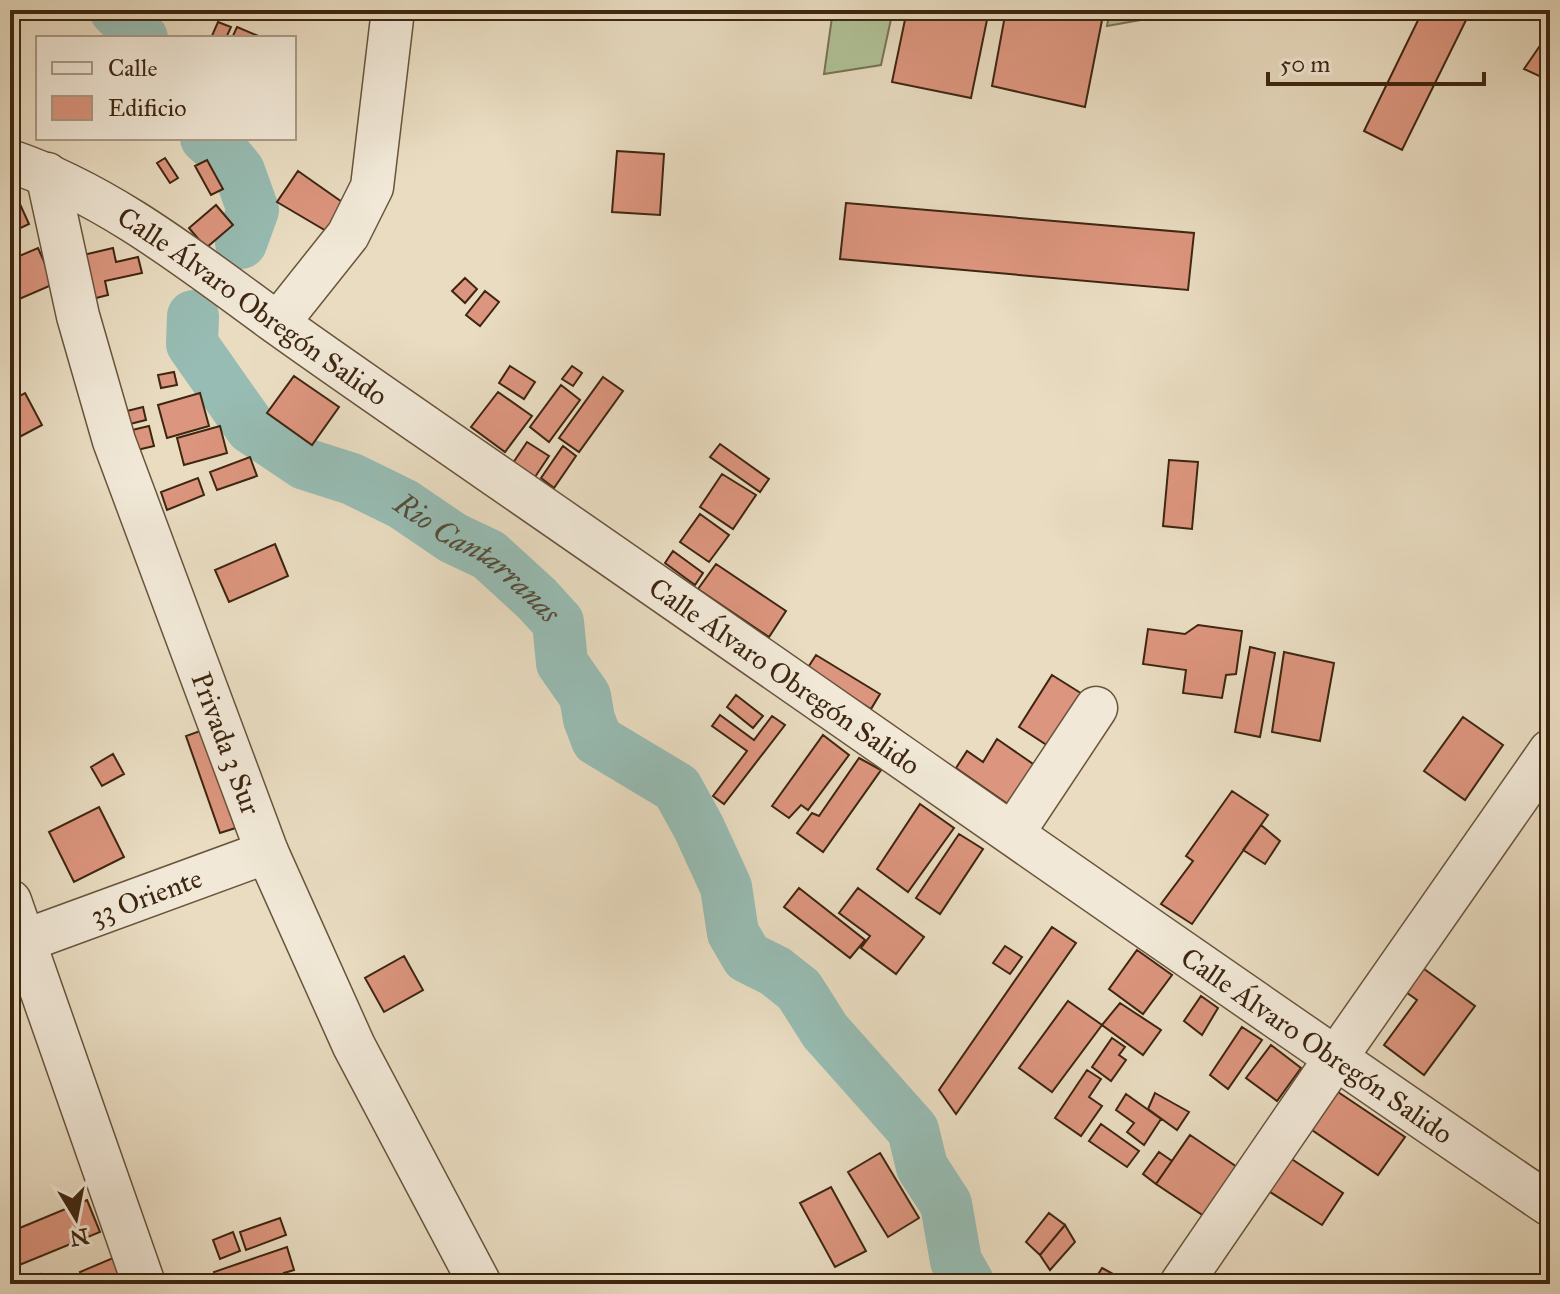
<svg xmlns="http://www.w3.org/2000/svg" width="1560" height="1294" font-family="'IM FELL Great Primer',serif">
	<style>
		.green { fill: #b0c297; stroke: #777454; stroke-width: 2 }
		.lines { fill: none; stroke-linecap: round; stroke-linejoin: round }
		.river { stroke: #97bcb3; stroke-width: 52 }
		.building { fill: #dc957e; stroke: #3e2610; stroke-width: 2 }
		.minor-casing { stroke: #69543c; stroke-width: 45 }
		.minor { stroke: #f1e8d7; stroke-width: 42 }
		.labels { text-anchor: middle; stroke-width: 6; stroke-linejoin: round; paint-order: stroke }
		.street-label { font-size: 28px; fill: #3e2610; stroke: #f1e8d7 }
		.water-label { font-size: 30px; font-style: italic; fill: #544c39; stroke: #f1e8d7 }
	</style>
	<rect width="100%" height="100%" fill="#e9dcc1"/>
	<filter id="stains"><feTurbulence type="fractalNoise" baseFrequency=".0025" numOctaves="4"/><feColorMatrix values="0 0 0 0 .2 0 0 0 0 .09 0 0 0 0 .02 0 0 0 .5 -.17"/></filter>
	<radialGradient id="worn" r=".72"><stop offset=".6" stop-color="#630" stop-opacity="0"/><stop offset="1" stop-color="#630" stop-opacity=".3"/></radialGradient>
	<path class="green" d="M833,10H893L881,65L824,74Z
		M1110,10H1197L1107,26Z"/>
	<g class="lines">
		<g class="river">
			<path d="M115,10L142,38"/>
			<path d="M206,138L225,154L239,171L253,210L241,243"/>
			<path id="s1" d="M193,316L192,344L251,428L305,464L352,479L403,504L453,538L489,555L537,599L558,622L562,663L585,696L589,719L597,740L677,788L699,828L726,887L733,933L747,957L775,971L799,990L825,1031L913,1130L922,1167L946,1204L956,1261L969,1284"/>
		</g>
	</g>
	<path class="building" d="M285,10H303L304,19L286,20Z
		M907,10H989L971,98L892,82Z
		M1006,10H1104L1085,107L992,86Z
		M1423,10H1471L1402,150L1364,131Z
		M218,22L231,27L226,38H211Z
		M237,27L263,38H232Z
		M1548,34L1550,35V81L1524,69Z
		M617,151L664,154L660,215L612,212Z
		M165,158L178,178L170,183L157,163Z
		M207,160L223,189L211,195L195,166Z
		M298,171L352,209L333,235L277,202Z
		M19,202L29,224L10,233V206Z
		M846,203L1194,233L1188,290L840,259Z
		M216,205L233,225L206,248L189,228Z
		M38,248L54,284L10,303V260Z
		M113,248L116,262L138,257L142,273L105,281L108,295L92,299L79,256Z
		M465,278L477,289L465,303L452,291Z
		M485,291L499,302L480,326L466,315Z
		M510,366L535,382L524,399L499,383Z
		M572,366L582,373L573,386L562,379Z
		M174,372L177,385L161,388L158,375Z
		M294,376L339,407L312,445L267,413Z
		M603,377L623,391L579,452L559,438Z
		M561,385L580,400L549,442L530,427Z
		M498,392L532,416L505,452L471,427Z
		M25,393L42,425L10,442V401Z
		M200,393L209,426L167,438L158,405Z
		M143,407L146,420L130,424L127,411Z
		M149,426L154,446L137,450L132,430Z
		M220,426L227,453L184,465L177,438Z
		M527,442L549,456L535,477L513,463Z
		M720,444L769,479L760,492L710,457Z
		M563,446L576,456L554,488L541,478Z
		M250,457L257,476L217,490L210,472Z
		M1169,460L1198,462L1192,529L1163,526Z
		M722,474L756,495L733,529L700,507Z
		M198,478L204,495L167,510L161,492Z
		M700,514L729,535L709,562L680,542Z
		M275,544L288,576L229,602L215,570Z
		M673,551L703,573L695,585L665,563Z
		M716,564L786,611L769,637L698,589Z
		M1198,625L1242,631L1236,674L1226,675L1222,698L1183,693L1186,670L1143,664L1148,629L1185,634Z
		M1250,647L1275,653L1260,737L1235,732Z
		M1284,652L1334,663L1320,741L1272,732Z
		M816,655L880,694L871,709L807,669Z
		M1052,675L1087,697L1053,749L1019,727Z
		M736,695L763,716L753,728L727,707Z
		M720,715L754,740L772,716L785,725L724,804L713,796L747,751L712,726Z
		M1463,717L1503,745L1465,800L1424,771Z
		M214,726L248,824L220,833L186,736Z
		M823,735L849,755L808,810L801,805L789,818L772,806Z
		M997,739L1039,768L1012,807L956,768L967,751L983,762Z
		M113,754L124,774L102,786L91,767Z
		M859,758L881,770L823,852L797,833L812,813L819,816Z
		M1232,791L1268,815L1192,924L1161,904L1193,861L1186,856Z
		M920,804L954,828L908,892L877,869Z
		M99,807L124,857L74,882L49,832Z
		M1261,825L1280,841L1265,864L1243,850Z
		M959,834L983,849L940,914L916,898Z
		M799,888L865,940L850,958L784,907Z
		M858,888L924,937L896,974L861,948L870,936L839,913Z
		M1052,927L1076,943L956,1114L939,1090Z
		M1005,946L1022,957L1010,974L993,963Z
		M1137,950L1172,975L1143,1014L1109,989Z
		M404,956L423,990L384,1012L365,978Z
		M1420,966L1475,1006L1424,1075L1384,1045L1417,1000L1403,990Z
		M1201,996L1218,1008L1202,1035L1184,1021Z
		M1068,1001L1102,1025L1052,1092L1019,1068Z
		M1120,1003L1161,1030L1143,1055L1102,1025Z
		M1242,1027L1262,1040L1228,1089L1210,1075Z
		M1112,1038L1125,1047L1119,1055L1126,1060L1111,1081L1092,1067Z
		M1271,1045L1301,1068L1277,1101L1246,1078Z
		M1087,1070L1101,1079L1089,1097L1102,1106L1081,1136L1055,1118Z
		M1332,1088L1405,1137L1378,1175L1306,1126Z
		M1155,1093L1189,1112L1177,1130L1148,1109Z
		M1126,1094L1161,1119L1144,1145L1127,1132L1134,1123L1116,1110Z
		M1101,1124L1139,1151L1127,1167L1089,1141Z
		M1190,1135L1240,1169L1207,1218L1156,1184Z
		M1159,1152L1172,1161L1156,1184L1143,1174Z
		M1281,1152L1343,1193L1322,1225L1259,1185Z
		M880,1153L919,1218L888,1237L848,1172Z
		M1550,1155V1177L1540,1169Z
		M831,1187L866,1251L835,1267L800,1203Z
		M87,1200L100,1232L12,1268L10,1232Z
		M1049,1213L1065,1225L1040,1255L1026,1242Z
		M280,1218L286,1235L246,1250L240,1232Z
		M1065,1225L1075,1242L1050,1270L1040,1255Z
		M233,1232L240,1251L220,1259L213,1240Z
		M287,1247L294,1270L284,1273L288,1284H218L214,1272Z
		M113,1258L124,1284H85L80,1272Z
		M1102,1268L1128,1282L1129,1284H1092Z
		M41,1274L47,1284H26Z"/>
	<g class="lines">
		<defs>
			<g id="minor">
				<path id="s2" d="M10,161C106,193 192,261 273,320C344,371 416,420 488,470C842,714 1194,963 1550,1205"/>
				<path id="s3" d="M47,174L78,316L114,441L267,852L354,1046L480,1284"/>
				<path d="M278,323L348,235L372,187L393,10"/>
				<path d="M1013,833L1096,708"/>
				<path d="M10,901L144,1284"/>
				<path id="s4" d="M24,941L267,852"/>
				<path d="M1181,1284L1335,1059L1550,751"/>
			</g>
		</defs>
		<use href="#minor" class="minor-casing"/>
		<use href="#minor" class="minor"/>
	</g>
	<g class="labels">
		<g class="street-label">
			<text dy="10" stroke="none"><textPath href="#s2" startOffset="284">Calle Álvaro Obregón Salido</textPath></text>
			<text dy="10" stroke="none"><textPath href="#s2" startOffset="932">Calle Álvaro Obregón Salido</textPath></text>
			<text dy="10" stroke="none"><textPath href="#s3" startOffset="598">Privada 3 Sur</textPath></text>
			<text dy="10" stroke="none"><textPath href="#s4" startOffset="130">33 Oriente</textPath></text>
			<text dy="10" stroke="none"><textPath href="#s2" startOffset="1580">Calle Álvaro Obregón Salido</textPath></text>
		</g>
		<g class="water-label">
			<text dy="10" stroke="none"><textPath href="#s1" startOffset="394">Rio Cantarranas</textPath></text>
		</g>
	</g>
	<rect width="1560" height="1294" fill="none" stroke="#e9dcc1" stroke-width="40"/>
	<rect x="12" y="12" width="1536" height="1270" fill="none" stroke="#3e2610" stroke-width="4"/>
	<rect x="20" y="20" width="1520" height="1254" fill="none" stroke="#3e2610" stroke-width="2"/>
	<rect x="36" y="36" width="260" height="104" fill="#f1e8d7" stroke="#a99a87" stroke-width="2"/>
	<rect x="52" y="62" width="40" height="12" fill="#f1e8d7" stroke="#a99a87" stroke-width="2"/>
	<text x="108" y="76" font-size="24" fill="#3e2610">Calle</text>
	<rect x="52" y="96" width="40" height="24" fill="#dc957e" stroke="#a99a87" stroke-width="2"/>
	<text x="108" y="116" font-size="24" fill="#3e2610">Edificio</text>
	<g transform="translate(76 1218) rotate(170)" stroke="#f1e8d7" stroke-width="6" paint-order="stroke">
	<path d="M0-6L14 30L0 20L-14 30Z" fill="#3e2610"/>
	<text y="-12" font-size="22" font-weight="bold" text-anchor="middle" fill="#3e2610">N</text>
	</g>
	<path d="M1268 72v12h216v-12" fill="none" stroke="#3e2610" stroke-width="4"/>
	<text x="1280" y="72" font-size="24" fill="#3e2610" stroke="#f1e8d7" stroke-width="6" paint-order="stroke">50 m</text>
	<rect width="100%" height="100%" filter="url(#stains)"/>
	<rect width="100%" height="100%" fill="url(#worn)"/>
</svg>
